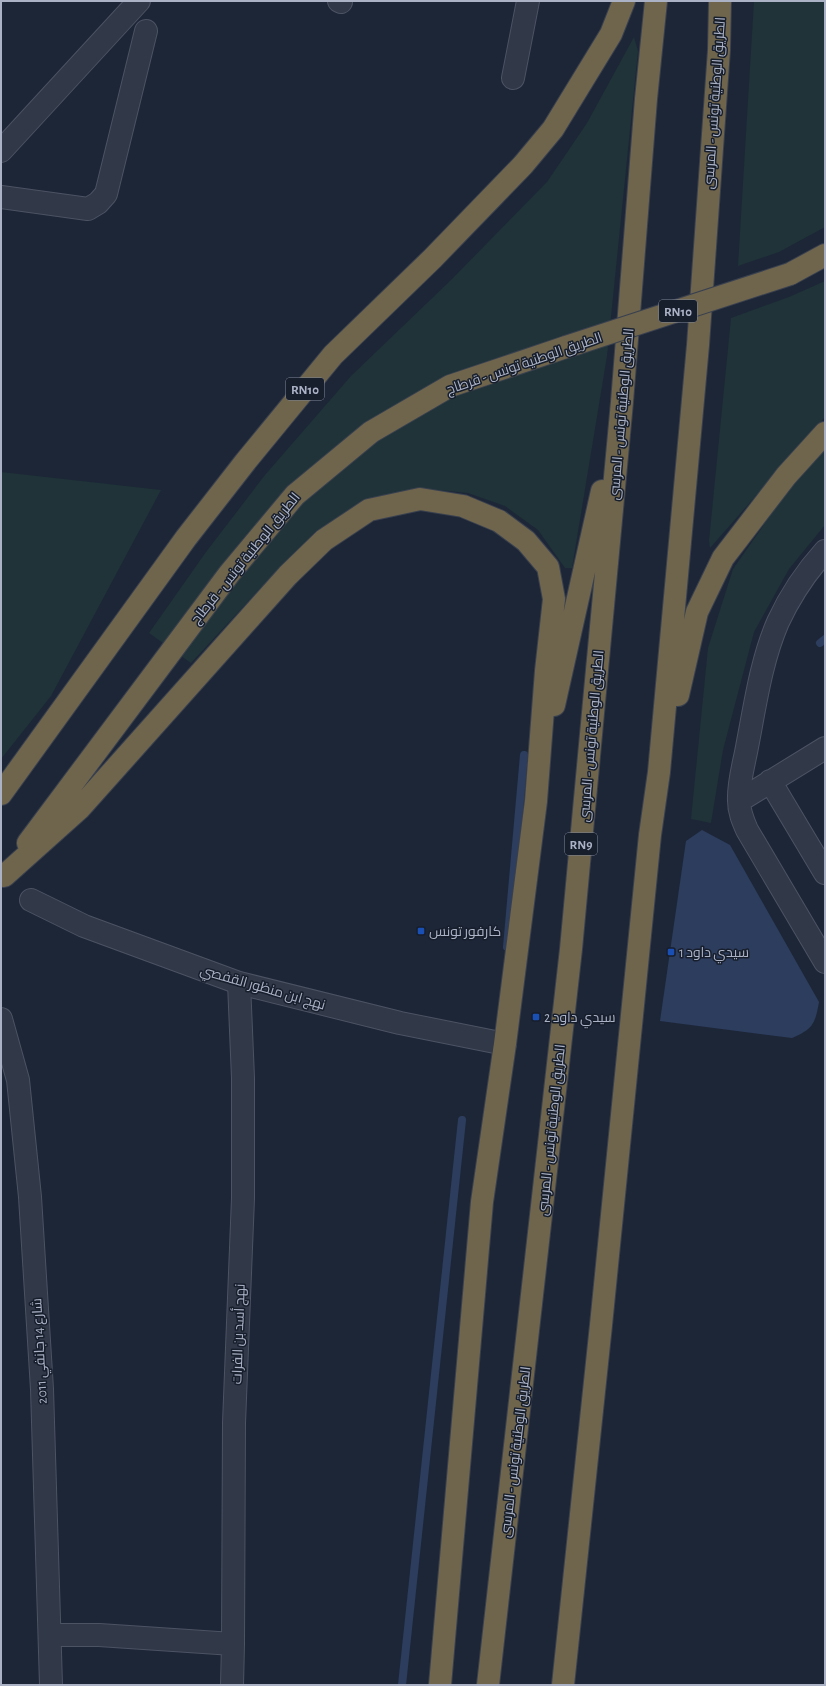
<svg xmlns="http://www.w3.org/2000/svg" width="826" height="1686" font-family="'Alegreya Sans',Cairo,sans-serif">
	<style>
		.green { fill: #1f3338 }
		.water { fill: #2d3d5e }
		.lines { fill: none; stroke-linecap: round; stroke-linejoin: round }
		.stream { stroke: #2d3d5e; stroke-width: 8 }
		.minor-casing { stroke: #4c5363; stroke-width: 24 }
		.highway-casing { stroke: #39404f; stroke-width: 24 }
		.minor { stroke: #313848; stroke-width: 22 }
		.highway { stroke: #6f654d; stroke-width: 22 }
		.highway-bridge-casing { stroke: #39404f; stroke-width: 24; stroke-linecap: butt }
		.highway-bridge { stroke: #6f654d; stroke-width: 22 }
		.transit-dot { fill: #1a4fb4; stroke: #171e2c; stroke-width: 1.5 }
		.labels { text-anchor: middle; stroke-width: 3; stroke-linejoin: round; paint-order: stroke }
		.shield { fill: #171e2c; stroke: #7f8697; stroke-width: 1 }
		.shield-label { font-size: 13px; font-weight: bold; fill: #abb2c5 }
		.street-label { font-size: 14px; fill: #abb2c5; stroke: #171e2c }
		.poi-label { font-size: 14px; fill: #abb2c5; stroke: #171e2c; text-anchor: start }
	</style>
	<rect width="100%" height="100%" fill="#1d2637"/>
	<path class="green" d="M754,1H825V227L779,252L738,266Z
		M634,37L638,51L607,356L572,568H565L538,530L505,506L468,493L419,488L366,502L316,531L280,567L191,663L149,633L206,552L265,475L351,376L451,280L547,182L587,123Z
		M825,281V417L710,548L709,541L731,318L789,297Z
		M825,448V525L789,569L754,632L723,750L711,823L691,819L708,648L733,569L791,486Z
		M1,472L161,490L51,696L1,759Z"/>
	<path class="water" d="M702,830L730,845L819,1002C815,1024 813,1029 792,1038L660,1021L686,841Z"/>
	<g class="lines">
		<path class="stream" d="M820,643L825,639
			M507,947L524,755
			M402,1685L462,1120"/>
		<defs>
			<path id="minor" d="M339,1L341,2
				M513,78L528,1
				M1,151L139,1
				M1,197L88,209L98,203L106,194L146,31
				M825,551C806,572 790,596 778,622C761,661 755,706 747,747C744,764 738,783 739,801C739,812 743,821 747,830L825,962
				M770,781L825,873
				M739,801L825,748
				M31,900L84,926L239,983L400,1023L505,1044
				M1,1019L18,1080L30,1197L42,1389L51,1685
				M51,1635H99L233,1644
				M232,1685L233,1644L234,1423L243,1198V1078L239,983"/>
			<path id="highway" d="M790,274L825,255
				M678,695L697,612L723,558L786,476L825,433
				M554,705L602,491
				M1,794L186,538L246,461L333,355L433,258L523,165L553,129L611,34L624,1
				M28,843L229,574L295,495L371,432L450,386L566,347
				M4,876L80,808L288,575L324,540L369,510L420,499L463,506L499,521L526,541L548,567L554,599L546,671L536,801L505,1044L482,1202L440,1685
				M488,1685L571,949L622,402L646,99L656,1
				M563,1685L601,1325L650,835L659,772L698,345L719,50L720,1"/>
		</defs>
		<use href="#minor" class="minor-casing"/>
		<use href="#highway" class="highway-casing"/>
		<use href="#minor" class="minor"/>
		<use href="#highway" class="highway"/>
		<defs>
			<path id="highway-bridge" d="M566,347L790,274"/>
		</defs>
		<use href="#highway-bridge" class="highway-bridge-casing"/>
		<use href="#highway-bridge" class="highway-bridge"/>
	</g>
	<g class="transit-dot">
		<rect x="417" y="927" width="8" height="8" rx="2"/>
		<rect x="667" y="948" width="8" height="8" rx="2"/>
		<rect x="532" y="1013" width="8" height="8" rx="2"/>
	</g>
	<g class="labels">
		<g class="shield">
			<rect x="659" y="300" width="38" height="22" rx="3"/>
			<rect x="286" y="378" width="38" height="22" rx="3"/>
			<rect x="565" y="833" width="32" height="22" rx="3"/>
		</g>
		<g class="shield-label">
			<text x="678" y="316">RN10</text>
			<text x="305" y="394">RN10</text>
			<text x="581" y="849">RN9</text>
		</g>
		<g class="street-label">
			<text transform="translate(714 103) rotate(-86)" y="5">الطريق الوطنية تونس - المرسى</text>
			<text transform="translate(524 363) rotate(-19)" y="5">الطريق الوطنية تونس - قرطاج</text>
			<text transform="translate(621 414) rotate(-85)" y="5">الطريق الوطنية تونس - المرسى</text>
			<text transform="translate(245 558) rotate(-51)" y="5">الطريق الوطنية تونس - قرطاج</text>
			<text transform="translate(591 736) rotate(-85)" y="5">الطريق الوطنية تونس - المرسى</text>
			<text transform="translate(263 987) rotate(16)" y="5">نهج ابن منظور القفصي</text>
			<text transform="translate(551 1130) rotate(-84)" y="5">الطريق الوطنية تونس - المرسى</text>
			<text transform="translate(238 1334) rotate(-88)" y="5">نهج أسد بن الفرات</text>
			<text transform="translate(39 1351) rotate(-93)" y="5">شارع 14 جانفي 2011</text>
			<text transform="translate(515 1452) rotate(-83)" y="5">الطريق الوطنية تونس - المرسى</text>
		</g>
		<g class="poi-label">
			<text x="429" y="936">كارفور تونس</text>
			<text x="679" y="957">سيدي داود 1</text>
			<text x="544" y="1022">سيدي داود 2</text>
		</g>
	</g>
	<rect width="826" height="1686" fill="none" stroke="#abb2c5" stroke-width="4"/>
</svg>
